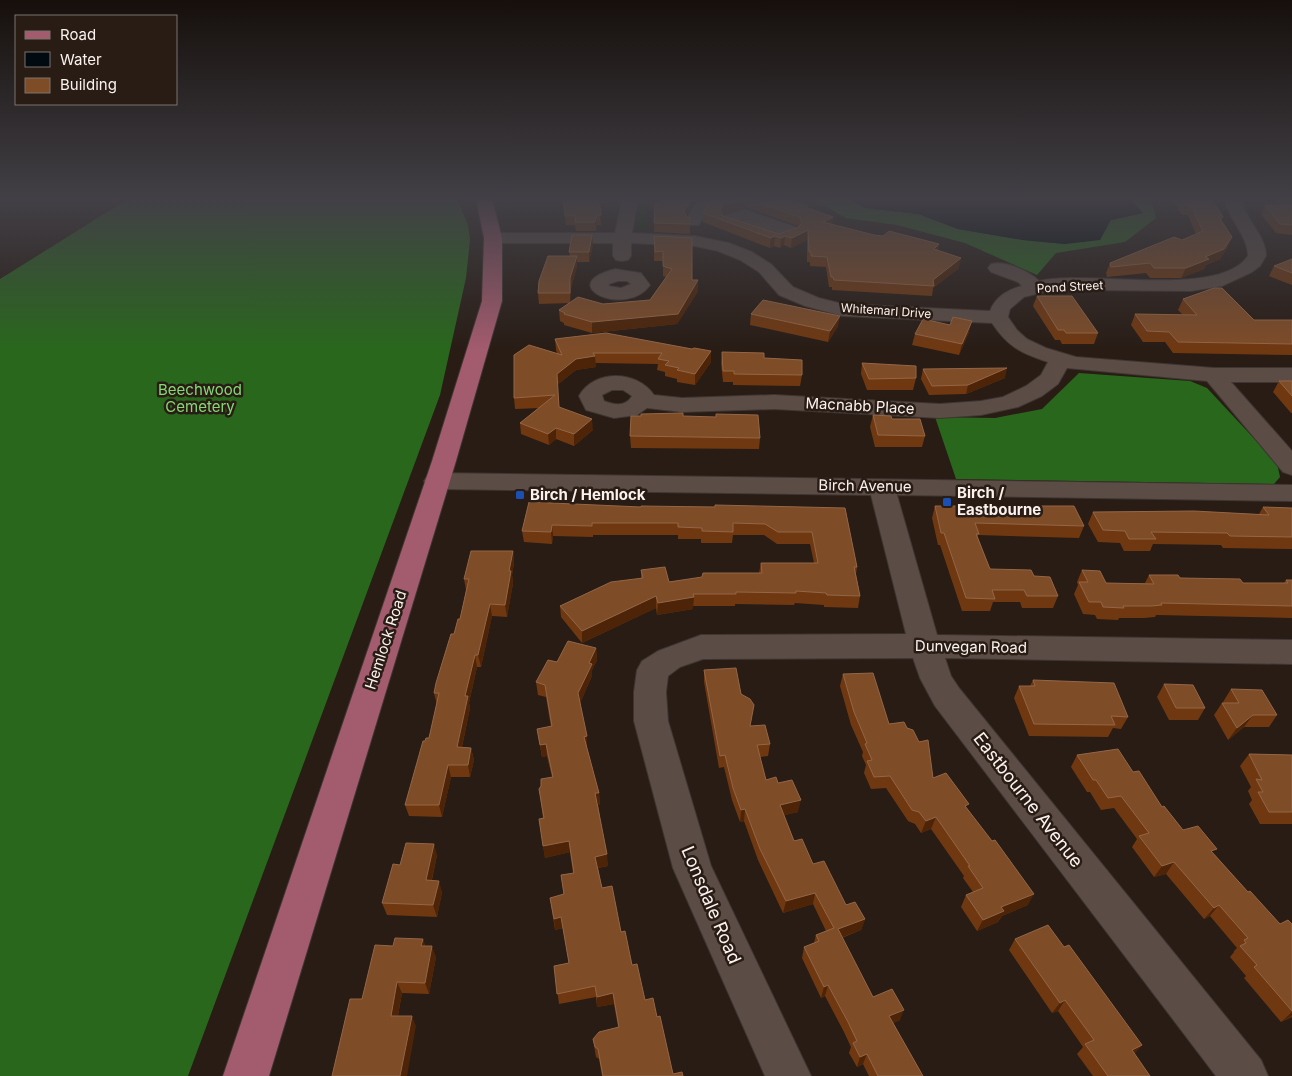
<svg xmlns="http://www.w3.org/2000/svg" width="1292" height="1076" font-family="Inter,sans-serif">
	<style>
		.green { fill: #093301 }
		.forest { fill: #29671d }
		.water { fill: #010911 }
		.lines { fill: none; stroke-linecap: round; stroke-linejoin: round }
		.minor-casing { stroke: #3f3532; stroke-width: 2 }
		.major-casing { stroke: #3f3532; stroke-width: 2 }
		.minor { fill: #5b4d46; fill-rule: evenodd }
		.major { fill: #a35b6e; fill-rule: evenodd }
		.wall { fill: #703811; fill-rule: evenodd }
		.shaded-wall { fill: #4d2408 }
		.building { fill: #7f4c28; stroke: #936647 }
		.transit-dot { fill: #1a4fb4; stroke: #281c15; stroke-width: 2 }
		.labels { text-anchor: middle; stroke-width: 5; stroke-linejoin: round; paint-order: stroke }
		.far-street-label { font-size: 12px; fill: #fbf2ee; stroke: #281c15 }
		.park-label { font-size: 15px; fill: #85d875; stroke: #281c15 }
		.street-label { font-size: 15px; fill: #fbf2ee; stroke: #281c15 }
		.poi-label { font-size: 15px; font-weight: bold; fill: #fbf2ee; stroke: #281c15; text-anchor: start }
		.near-street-label { font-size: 18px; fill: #fbf2ee; stroke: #281c15 }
	</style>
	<rect width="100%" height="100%" fill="#281c15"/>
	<path class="green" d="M639,199H648L646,229H637Z"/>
	<path class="forest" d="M128,199H457L468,225L470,240L466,278L440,395L188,1076H0V279Z
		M812,199H848L865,208L918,214L958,229L1023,240L1065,244L1111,220L1143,213L1131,200L1125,199H1151L1156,218L1125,242L1056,253L1037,275L965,243L897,225L846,218Z
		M1079,373L1190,381L1207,388L1277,463L1280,477L1274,484L956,479L935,417L995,418L1042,409Z"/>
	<path class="water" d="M848,199H1125L1131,200L1143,213L1111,220L1100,240L1065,244L1023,240L958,229L918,214L865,208Z"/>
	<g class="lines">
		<defs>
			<path id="minor" d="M618,199H634L637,205L632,233L695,236L729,243L752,252L771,264L793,287L819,298L843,304L990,311C995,297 1009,289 1022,286L1018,282L991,272L988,268L991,264C1005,260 1029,271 1039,281C1088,269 1218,299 1248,256C1248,235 1228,220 1225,199H1241C1245,220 1266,235 1266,256L1260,266L1252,272L1222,286L1191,291L1078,290L1044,292L1024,297L1010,309L1008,317L1017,330L1027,339L1046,348L1076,357L1214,368H1292V382H1231L1292,451V475L1283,472L1207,381L1067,368L1058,384L1042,396L1018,407L981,415L940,418L774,409L682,412L647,408L637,415L614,418L586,410L579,396C594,369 637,370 654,395L682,398L774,395L940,404L981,401L1003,397L1026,386L1041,375L1048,362C1021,353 1008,347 992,323L843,316L805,306L779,295L759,272L740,260L718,251L695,246L631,243V256L628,260L622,261L616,260L613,256V243H493L487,242L484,238L487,234L493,233H615L621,205ZM612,390H623L632,396C626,407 614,405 604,401L602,395Z
				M695,199H711L712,203L699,225H687L685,221L696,203Z
				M744,209L796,227L799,231L796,235L779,242L723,224L721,220L723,216Z
				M615,269L641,273L650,285C627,319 552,285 615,269ZM618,281H627L631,284L621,288L609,286V284Z
				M437,473L1292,485V501L897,495L937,635L1292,640V664L945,658L951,676L959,688L1261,1060L1268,1076H1216L935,706L920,678L913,658L703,659L680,667L668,676L666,692L668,721L711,866L811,1076H765L673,868L634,721V692L637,670L642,661L658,651L701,635L906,634L871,495L437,489L428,487L424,481L428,475Z"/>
			<path id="major" d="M476,199H492L502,238V301L456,461L269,1076H223L432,461L482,301L484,238Z"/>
		</defs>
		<use href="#minor" class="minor-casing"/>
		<use href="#major" class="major-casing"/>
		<use href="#minor" class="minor"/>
		<use href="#major" class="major"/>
	</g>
	<path class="wall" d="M543,199H599L601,225H597L596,231H576L575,225H566L563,200Z
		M659,199H694V203L686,216L690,224V234L654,232L655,203H660Z
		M712,199H787L807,208L833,217L832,224L874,235L939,244L938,251L959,268L933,288L932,296L832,290V287H829L826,267L810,266V262H807V240L791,248L784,245L780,248L774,246L770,248L703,222V213ZM745,207L798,226V227L779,234L723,216L722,215Z
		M1172,199H1205L1223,217L1221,221L1228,247L1220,259L1206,265L1204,269L1181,278H1150L1146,273L1107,277L1106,273L1110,263L1182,240L1196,234L1188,215H1182Z
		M1274,199H1292V235L1276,233L1261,214L1265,205H1279Z
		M654,236L692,280L698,291L677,324L592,333L564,325V323L560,321L559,310L570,303L539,304L538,293L570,256L569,252L593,245L589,262H577V266L571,288L570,303L603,304L650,300L666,277L663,276V261H654Z
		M1292,259V285L1269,276L1274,266Z
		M1037,296L1098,333L1094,344H1062L1060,340H1055L1033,306Z
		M1183,299L1254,320H1292V355L1173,353L1165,342H1143L1131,325L1135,314L1183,315L1178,310Z
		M751,314L838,326L828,342L750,325Z
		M950,325L969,332L959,355L912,345L915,334Z
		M606,333L711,362L695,385L677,382V379L665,376V372L657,370L658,364L595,363L596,367L576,370L557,385L559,407L593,430L574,446L556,439L549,445L521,434L520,423L540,408L515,409L514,398L557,353L556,350L555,339Z
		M722,352L764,358L802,375L800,386L733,385V382H723L721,363Z
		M862,363L916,378L913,390H867L861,374Z
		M923,369L1005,378L966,394L929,395L921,379Z
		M1279,381H1292V413H1291L1273,392Z
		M873,415L892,419L925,436L922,447H875L870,427Z
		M683,416L760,438L759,449L631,448L630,436Z
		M935,506L1084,526L1079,538L978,535V537L990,569L1034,576L1058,596L1053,608H1022L1020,602H993L990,611H962L940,545H938L932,518Z
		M641,507L845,508L857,567L856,574L860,596L858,608L824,607V605L795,603L794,605L735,604V606H693V609L657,615L656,608L582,643L561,617L560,606L641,578V570L669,582L759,573L761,563H814L810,544H777L764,535H733L732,543H701V539H678V535H593V537L553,536L552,544L524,542L522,531Z
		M1263,507L1292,508V549L1223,548L1221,545L1153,544L1150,551H1124L1120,543L1098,542L1088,524L1093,512L1259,514Z
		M513,551L514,563L512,575L513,583L507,617L492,616L481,667H477L469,703L470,708L462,747L471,748L474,760L470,777H451L442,817L409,816L405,805L425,741L429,738L437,705L434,693L460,619L466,590L464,579Z
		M1082,570L1106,583H1145L1149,575L1243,583H1284L1286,580H1292V618L1156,615L1155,617L1144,618H1119L1118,620L1097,619L1095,615L1083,614L1074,594L1078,585L1077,582Z
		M596,648L597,660L592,670V676L580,703L587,748L599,793L600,805H598L608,866L598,868L602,888L621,932L632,965L645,1000L657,1017L673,1074L683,1076H602L599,1059L596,1057L593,1039L618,1027L614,1004L597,1007L596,997L559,1004L554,966L569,963L563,928L555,930L550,898L564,895L561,875L573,873L570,852L545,858L539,819L543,818L539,789L552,777L547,756L542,757L537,729L551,727L546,697L538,695L536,682L557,662Z
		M704,670L741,694L752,717L750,726L770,744L768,756L760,757L766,780L778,783L798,812L784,815L794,841L846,905L865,919L861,930L842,938L873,997L900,1020L893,1023L923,1076H869L863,1064L857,1067L849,1053L851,1047L844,1032L825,996L821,998L802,958L804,947L814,943L816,935L826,931L813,904L783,913L758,860L744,821L740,822L732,800L724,767L719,768L704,682Z
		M843,674L889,724L933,778L967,808L1028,905L1002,916L998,922L977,931L961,907L966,895L973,892L963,878L964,876L931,829L921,833L915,824L908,821L886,788L871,789L864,773L866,765L862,756L863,752L851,725L840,686Z
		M1033,680L1128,717L1121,729L1113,728L1108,737L1029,736L1014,698L1019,686H1030Z
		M1164,684L1205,708L1198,720H1169L1157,697Z
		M1231,689L1277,715L1269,727H1244L1228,740L1214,715L1222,703H1224L1223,702Z
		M1249,754L1292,755V824H1260L1249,804L1252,800L1248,791L1251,787L1240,766Z
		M1077,755L1133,772L1162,807L1183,830L1214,854L1248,892L1280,924H1292V1017L1281,1022L1244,978L1246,976L1230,957L1234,952V951L1237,948L1210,916L1204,919L1166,874L1154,877L1132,847L1137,839L1114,808L1101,810L1090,792H1087L1071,767Z
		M437,855L432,880L442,892L437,917L387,915L382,903L400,865Z
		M423,939L425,946L436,957L429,994L402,993L398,1016L416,1026L362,999L393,946Z
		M1015,939L1064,947L1142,1045L1134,1054L1150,1076H1093L1077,1054L1083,1047L1058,1011L1052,1013L1009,950Z"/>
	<path class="shaded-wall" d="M691,199H694V203L683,220L684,211Z
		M742,199H745V207L722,214L719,219L720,210L723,205Z
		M597,215V225L596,231L595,222Z
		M833,217L832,226L823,222Z
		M808,230L807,240L791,248L792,238Z
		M592,235L593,245L589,262V252Z
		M775,236L774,246L770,248L771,238Z
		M785,236L784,245L780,248L781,238Z
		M1232,237L1228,247L1220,259L1206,265L1204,269L1181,278L1186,268L1205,257Z
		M939,244L937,254L934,249Z
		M577,256V266L571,288L570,303V278Z
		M961,258L959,268L933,288L934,286L933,280Z
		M698,280V291L677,324L592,333V322L678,314Z
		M840,316L838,326L828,342L830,331Z
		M972,321L969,332L959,355L962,344Z
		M711,351V362L695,385V374Z
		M595,356L596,367L576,370L557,385V374L576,359Z
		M1007,368L1005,378L966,394L968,385Z
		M592,419L593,430L574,446V434Z
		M556,428V439L549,445L548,434Z
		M552,525L553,536L552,544L551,532Z
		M513,551L514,563L512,575L513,583L507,617L505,605L509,571Z
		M656,596V608L582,643V631Z
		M694,597L693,609L657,615L658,603Z
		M490,604L492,616L481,667L478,655Z
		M596,648L597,660L592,670V676L579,705L578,693L589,663Z
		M475,655L477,667L469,703L470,708L459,760L457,747L465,696Z
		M1253,715L1244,727L1228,740L1237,728Z
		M587,736V748L584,737Z
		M546,744L547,756L542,757L540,745Z
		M471,748L474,760L470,777L468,765Z
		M448,765L451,777L442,817L439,805Z
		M595,793H599L600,805H596Z
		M801,800L798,812L778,817L780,805Z
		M745,809L744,821L740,822L741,810Z
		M936,817L931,829L921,833L926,821Z
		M569,841L570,852L545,858L543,846Z
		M434,844L437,855L429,892L426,880Z
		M607,854L608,866L596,868L595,857Z
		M1174,862L1166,874L1154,877L1162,866Z
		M439,881L442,892L437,917L433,905Z
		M815,893L813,904L783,913L786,901Z
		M1034,894L1028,905L1002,916L998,922L977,931L983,920L1001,907Z
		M1219,905L1210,916L1204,919L1214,908Z
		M561,917L563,928L555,930L554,919Z
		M865,919L861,930L835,940L838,929Z
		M423,939L426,950L421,946Z
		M432,946L436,957L429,994L425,983Z
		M397,982L402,993L396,1026L391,1016Z
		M828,985L825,996L821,998L824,987Z
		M613,993L614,1004L597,1007V997Z
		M1065,1000L1058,1011L1052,1013L1060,1003Z
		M904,1010L900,1020L885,1027L889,1016Z
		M1292,1012V1016L1281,1022Z
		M412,1016L416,1026L407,1076H400Z
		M1142,1045L1133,1055L1132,1050Z
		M867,1054L863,1064L857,1067L860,1057Z"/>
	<path class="building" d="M563,199H599L601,215H597L595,222H575L576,215L565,216Z
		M661,199H691L684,211L686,216L690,218V224L654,223L655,203H662Z
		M712,199H742L723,205L720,210L723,216L779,234L799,227L802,222L799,217L748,199H787L808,206L805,207L833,217L823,222L874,235L883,236L889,231L939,244L934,249L961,258L933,280L934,286L834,280L833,277H831L827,257L811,256V252H809L808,230L792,238L785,236L781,238L775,236L771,238L703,213Z
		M1182,199H1205V200H1212L1223,217H1219L1232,237L1224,249L1205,257L1209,259L1186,268H1154L1150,263L1111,267L1110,263L1174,237L1182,240L1203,231L1191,206L1186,205Z
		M1265,205L1292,206V225L1280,224Z
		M572,235H592L589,252H569Z
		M654,236L692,238V280H698L678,314L592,322L564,314L565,313L559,310L578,297L603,304L650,300L672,269L663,266V251L655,252Z
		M548,256H577L570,278V293H538L539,281Z
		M1292,259V273L1274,266Z
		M1214,288H1222L1254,320H1292V344L1178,342L1169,332L1147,331L1135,314L1197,315L1183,299Z
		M1037,296H1072L1098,333H1066L1064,330H1058Z
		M763,300L840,316L830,331L751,314Z
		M953,317L972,321L962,344L915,334L923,319L950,325Z
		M606,333L692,349L694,348L711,351L695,374L677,370L679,368L665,365L669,361L658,359L662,353H593L595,356L576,359L557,374L559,407L592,419L574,434L556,428L548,434L520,423L555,395L514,398V355L529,345L562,355L555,339Z
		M722,352L764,353V358L802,360V375L734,374V371H723Z
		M862,363L916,366V378L869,379Z
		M1007,368L968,385L932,386L923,369Z
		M1279,381H1292V396Z
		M683,413V416L716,417V414L758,415L760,438L630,436L631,416H641V414Z
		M873,415L891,416L892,419H920L925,436L878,435Z
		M529,502L641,507V506L715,507V505L845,508L857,567H854L860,596L827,595L826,593L796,591V593L736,592V594H693L694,597L658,603L656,596L582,631L560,606L611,582L643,578L641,570L665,567L669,582L702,577L703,573H762L761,563H818L812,532H778L765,524L733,523V532L702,531V528L678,527V523H592V526L552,525L551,532L522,531Z
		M935,506H1074L1084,526L975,523L979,534H976L990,569L1031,570L1034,576L1050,577L1058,596H1027L1024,590H992L995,599L966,598L944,533H941Z
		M1263,507L1292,508V537L1230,536L1227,533L1151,532L1156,539H1129L1125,531L1103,530L1093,512L1194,511L1269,515Z
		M471,551H513L509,571H511L505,605L490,604L478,655H475L465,696H468L457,747L471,748L468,765H448L439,805H405L423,741H425L426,738H429L439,693H434L436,683L451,634H454L458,619H460L469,579H464Z
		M1082,570L1100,571L1106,583L1154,584L1149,575H1178L1180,578L1240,579L1243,583H1288L1286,580H1292V606L1161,603L1162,605L1151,606H1123L1124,608L1103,607L1101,602H1089L1079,582H1088Z
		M568,641L596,648L589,663L592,664L578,693L587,736L584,737L599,793H595L607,854L595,857L602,888L612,886L621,932L625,931L632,965L637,964L645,1000L653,998L657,1017L660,1016L673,1074L682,1072L683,1076H603L598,1049L595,1047L593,1039L599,1032L619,1027L613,993L597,997L595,986L557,994L554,966L569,963L561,917L554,919L550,898L564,894L561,875L574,873L569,841L543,846L539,819L544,818L539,789L541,786V779L553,777L546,744L540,745L537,729L552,726L545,685L536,682L548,660L557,662Z
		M736,668L741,694L750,699L754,705L750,726L765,725L770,744L757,745L766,780L776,777L778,783L792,780L801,800L780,805L794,841L802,839L813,864L824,861L846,905L855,902L865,919L838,929L873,997L892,989L904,1010L889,1016L923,1076H878L867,1054L860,1057L853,1043L857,1041L848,1022L828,985L824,987L804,947L819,941L816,935L834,928L815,893L786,901L760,849L745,809L741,810L733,788L725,755L720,756L704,670Z
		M873,673L889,724L904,722L907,728L913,730L919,742L928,740L933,778L946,773L969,804L965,806L992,841L995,840L1034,894L1001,907L1004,911L983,920L966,895L983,888L968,866H970L936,817L926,821L919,812L912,810L890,776L874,777L867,761L872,760L865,744L867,743L854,712L843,674Z
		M1033,680L1114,683L1128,717L1111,716L1115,725L1034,724L1019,686H1035Z
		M1164,684L1193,685L1205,708H1176Z
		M1231,689L1262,690L1277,715H1253L1237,728L1222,703H1239Z
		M1118,749L1133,772L1139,771L1162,807L1164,806L1183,830L1198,826L1217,849L1211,851L1248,892L1250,891L1280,924L1288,920L1292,924V1011L1254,967L1257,965L1240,946L1246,943L1244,940L1248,938L1219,905L1214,908L1174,862L1162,866L1139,836L1149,833L1121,796L1108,798L1096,780H1093L1077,755Z
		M1249,754L1292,755V812H1269L1258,792H1263L1256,779L1262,780Z
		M406,843L434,844L426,880L439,881L433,905L382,903L393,864L400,865Z
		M1048,925L1064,947L1069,945L1142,1045L1132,1050L1150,1076H1108L1085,1044L1094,1040L1065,1000L1060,1003L1015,939Z
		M395,938L423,939L421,946H432L425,983L397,982L391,1016H412L400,1076H332L350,999H362L375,945L393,946Z"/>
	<linearGradient id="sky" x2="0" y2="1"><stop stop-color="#160f0c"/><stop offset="0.57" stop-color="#424046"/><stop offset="1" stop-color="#424046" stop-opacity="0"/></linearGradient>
	<rect width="1292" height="350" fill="url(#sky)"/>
	<g class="transit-dot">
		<rect x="515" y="490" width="10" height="10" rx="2.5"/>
		<rect x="942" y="497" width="10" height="10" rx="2.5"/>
	</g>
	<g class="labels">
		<g class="far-street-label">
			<text transform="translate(1070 287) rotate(-3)" y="4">Pond Street</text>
			<text transform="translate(886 311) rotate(4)" y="4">Whitemarl Drive</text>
		</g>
		<g class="park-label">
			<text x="200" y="395">Beechwood<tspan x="200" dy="17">Cemetery</tspan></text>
		</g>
		<g class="street-label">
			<text transform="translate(860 406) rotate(3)" y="5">Macnabb Place</text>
			<text transform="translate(865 486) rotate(1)" y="5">Birch Avenue</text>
			<text transform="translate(386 640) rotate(-72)" y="5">Hemlock Road</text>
			<text transform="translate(971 647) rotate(1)" y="5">Dunvegan Road</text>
		</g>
		<g class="poi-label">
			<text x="957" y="498">Birch /<tspan x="957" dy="17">Eastbourne</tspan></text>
			<text x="530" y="500">Birch / Hemlock</text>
		</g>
		<g class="near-street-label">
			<text transform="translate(1028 800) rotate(52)" y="6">Eastbourne Avenue</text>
			<text transform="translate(711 905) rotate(67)" y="6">Lonsdale Road</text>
		</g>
	</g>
	<rect x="15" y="15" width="162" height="90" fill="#281c15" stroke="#7c726c"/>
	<rect x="25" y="31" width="25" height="8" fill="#a35b6e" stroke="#7c726c"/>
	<text x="60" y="40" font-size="15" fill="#fbf2ee">Road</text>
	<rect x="25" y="52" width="25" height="15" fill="#010911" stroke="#7c726c"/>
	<text x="60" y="65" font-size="15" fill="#fbf2ee">Water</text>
	<rect x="25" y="78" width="25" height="15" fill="#7f4c28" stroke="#7c726c"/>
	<text x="60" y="90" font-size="15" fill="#fbf2ee">Building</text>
</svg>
